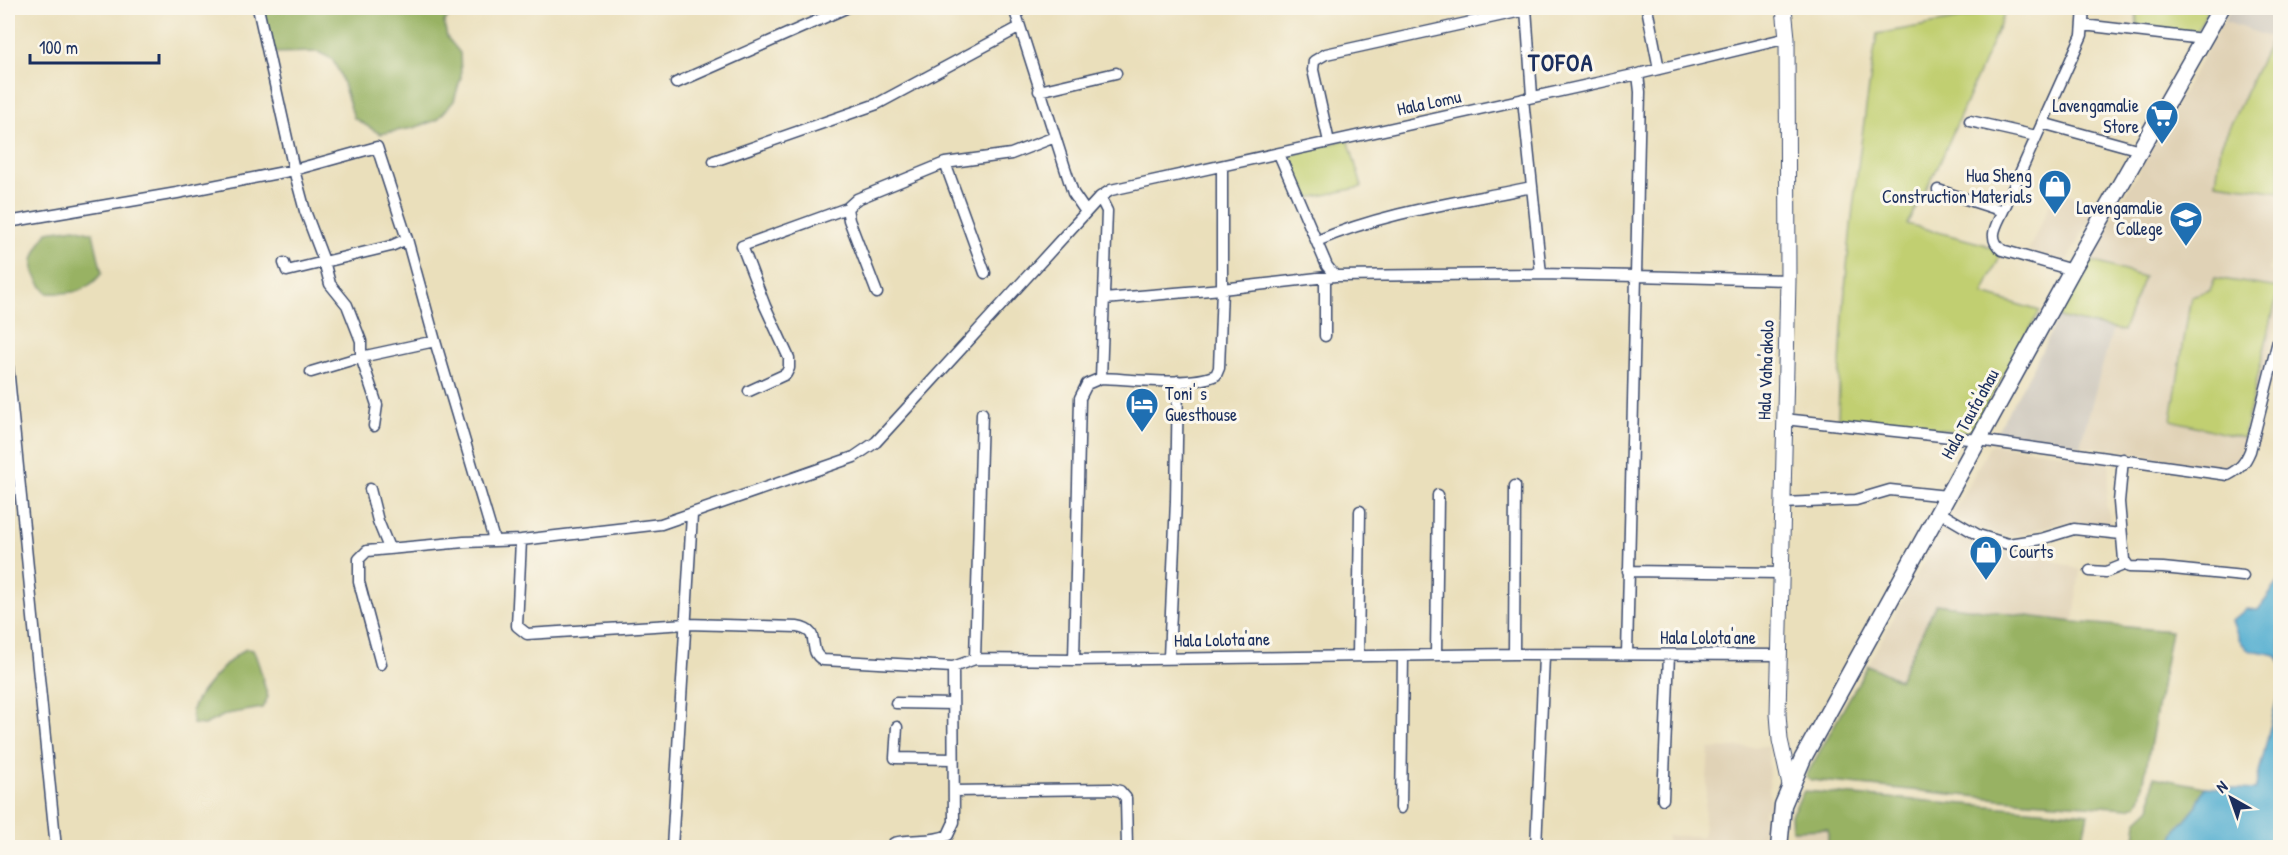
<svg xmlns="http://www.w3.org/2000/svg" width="2288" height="855" font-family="'Patrick Hand',sans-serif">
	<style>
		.built { fill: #e0d2b6 }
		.industrial { fill: #c9c3b8 }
		.green { fill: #c1cf71; stroke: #6e7f68; stroke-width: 1.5 }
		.forest { fill: #98b263; stroke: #5a7060; stroke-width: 1.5 }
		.water { fill: #51add0; stroke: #366e97; stroke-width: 1.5 }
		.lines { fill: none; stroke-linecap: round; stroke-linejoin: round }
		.minor-casing { stroke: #3a496c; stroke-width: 13 }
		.secondary-casing { stroke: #3a496c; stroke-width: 17 }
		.primary-casing { stroke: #3a496c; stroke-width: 19 }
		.minor { stroke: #fff; stroke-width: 10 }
		.secondary { stroke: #fff; stroke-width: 15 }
		.primary { stroke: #fff; stroke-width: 16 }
		.labels { text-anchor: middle; stroke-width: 6; stroke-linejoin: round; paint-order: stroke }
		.street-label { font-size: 18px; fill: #1b2f5e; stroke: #fbf7ec }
		.poi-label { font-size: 18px; fill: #1b2f5e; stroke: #fbf7ec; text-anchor: end }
		.district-label { font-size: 24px; font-weight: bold; letter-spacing: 1.5px; fill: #1b2f5e; stroke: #fbf7ec }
	</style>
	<rect width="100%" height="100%" fill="#fbf7ec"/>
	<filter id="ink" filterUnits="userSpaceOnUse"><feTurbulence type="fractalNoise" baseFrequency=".0167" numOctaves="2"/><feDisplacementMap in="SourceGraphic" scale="12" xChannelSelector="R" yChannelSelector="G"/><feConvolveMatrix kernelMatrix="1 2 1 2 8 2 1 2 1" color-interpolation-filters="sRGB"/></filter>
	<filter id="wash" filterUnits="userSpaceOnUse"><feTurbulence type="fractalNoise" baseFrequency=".008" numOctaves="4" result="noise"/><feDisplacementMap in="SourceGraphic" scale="24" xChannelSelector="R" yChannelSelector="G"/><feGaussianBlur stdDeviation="1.35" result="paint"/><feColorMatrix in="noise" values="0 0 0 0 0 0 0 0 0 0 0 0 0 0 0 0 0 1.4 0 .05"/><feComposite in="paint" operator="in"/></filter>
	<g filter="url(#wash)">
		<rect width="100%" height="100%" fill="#eadfbb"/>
		<path class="built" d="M2223,21L2272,38L2221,145L2216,183L2280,192L2278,234L2269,270L2280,281V310L2243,452L2232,466L2216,471L2116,450L2080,446L2113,328L2123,330L2144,277L2089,260Z
			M2057,189L2098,206L2065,264L2028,251Z
			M1991,444L2105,459L2110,467L2106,506L2114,529L2072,522L2057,524L2010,537L1973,527L1951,516Z
			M1945,522L2080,570L2074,622L1936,604L1899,680L1868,665Z
			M1768,746L1770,808L1764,811L1766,847H1667V836H1703L1709,749Z
			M1829,829L1828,847L1791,848L1792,830Z"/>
		<path class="industrial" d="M2231,8H2280V41L2223,21Z
			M2058,317L2113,328L2080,446L2011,438L1997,431L2032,370Z"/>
		<path class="green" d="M1994,8H2007L1938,167L1907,224L1983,244L2002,252L1983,294L2040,311L1974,427L1965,432L1838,418C1841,288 1857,161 1877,34L1965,18Z
			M2136,8H2209L2197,31L2190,34L2137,26Z
			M2272,38L2280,41V192L2216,183L2221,145Z
			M1348,139L1362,187L1300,200L1283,157Z
			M2089,260L2144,277L2123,331L2058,317Z
			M2215,278L2279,288L2243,438L2171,420L2191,296L2210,290Z"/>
		<path class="forest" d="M267,8H457L444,22L447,37L460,53L461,77L454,101L437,120L413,128L380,134L354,118L340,74L332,59L318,52L270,53L261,15Z
			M75,228L93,233L102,273C86,293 71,294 47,293C25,267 31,259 47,232Z
			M1936,604L2074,622L2171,631L2141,797L2137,805L2128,808L2000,799L1811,780L1806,776L1868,665L1899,680Z
			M246,649L253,650C261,665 262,681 268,697L262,708L227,714L204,725L193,724C193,720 191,714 192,710C196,694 232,656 246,649Z
			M2154,777L2205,787L2197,805L2178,828L2168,847L2134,848L2137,821L2150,809Z
			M1804,791L2088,814L2081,847H1828V829L1792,830L1791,815Z"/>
		<path class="water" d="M2280,580V662L2276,655L2247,649L2240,641L2232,621L2246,609L2258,610Z
			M2280,686V847H2168L2178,828L2197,805L2205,787L2255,790Z"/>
	</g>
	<g filter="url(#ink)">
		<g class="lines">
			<defs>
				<path id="minor" d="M258,8L294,170L305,211L324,261L330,284L347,305L361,341V357L377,405L374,426
					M1014,8L1073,193L1086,212
					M1526,8L1532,96
					M1647,8L1659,69
					M2083,25L2203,39
					M1638,74L1640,92L1636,276L1788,280
					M676,83L846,8
					M1039,91L1116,73
					M1523,99L1541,274
					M1970,121L2036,136
					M2042,123L2140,150
					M1329,142L1313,70L1314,61L1326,54L1526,10
					M1279,154L1327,266L1335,276
					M714,161L877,104L1020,27
					M945,163L985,273
					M1938,190L2003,211
					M8,222L177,193L294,170L377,147L407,239L391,246L287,271L284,263
					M407,239L435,341L494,540
					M1317,241C1384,212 1460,202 1532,187
					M2072,270L2002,250C1987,238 1996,226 2003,211L2082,35L2084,8
					M1325,278V336
					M877,293L849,220L847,208L857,199L945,163L1011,154L1055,137
					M1104,299L1222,289V167
					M8,367L56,848
					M311,372L361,357L435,341
					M1101,378C1131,379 1190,387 1216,375L1219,368L1222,289L1335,276L1541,274L1636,276L1627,654
					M749,391L786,374L789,368V358L765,306L742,246L847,208
					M1784,419L1978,440L2228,475C2240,469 2245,463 2250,451L2280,333
					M2123,459L2119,502L2124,560L2129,567L2163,568L2243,576
					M370,489L378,521L389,548
					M1782,503L1856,500L1890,490L1947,496
					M1939,512L1978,535L2008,544L2041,539L2074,529L2121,534
					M521,540L517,626L527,634L686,624L797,627C824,631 805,650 823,660L953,667L975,659L1074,660L1514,654L1780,655
					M1628,571L1781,573
					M2090,571L2106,572L2126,564
					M1514,654L1515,486
					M1436,655L1438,495
					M1358,656L1360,511
					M1169,657L1176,501L1178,381
					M975,659L982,413
					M1074,660L1080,398L1087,384L1101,378L1107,211L1100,197
					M381,664L359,582V559L367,551L464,542L521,540L661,524L854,457L876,442L1100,197L1111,190L1638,74L1787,38
					M896,703L953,704
					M897,727L895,758L952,759
					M954,791L1111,789L1120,791L1126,798L1127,848
					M1663,799L1669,655
					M1401,808L1403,656
					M672,848L692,515
					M894,848V843C912,838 932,843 948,835L954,822L953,667
					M1536,848L1544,656"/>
				<path id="secondary" d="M1784,8L1787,38L1788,280L1778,714L1780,740L1790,785"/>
				<path id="primary" d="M1779,848L1783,805L1803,758L2072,270L2221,8"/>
			</defs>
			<use href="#minor" class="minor-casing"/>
			<use href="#secondary" class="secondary-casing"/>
			<use href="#primary" class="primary-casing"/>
			<use href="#minor" class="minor"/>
			<use href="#secondary" class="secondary"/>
			<use href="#primary" class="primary"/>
		</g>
	</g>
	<defs>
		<symbol id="supermarket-pin" viewBox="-11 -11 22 30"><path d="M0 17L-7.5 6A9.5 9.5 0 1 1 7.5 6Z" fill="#1f6fb2" stroke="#fbf7ec"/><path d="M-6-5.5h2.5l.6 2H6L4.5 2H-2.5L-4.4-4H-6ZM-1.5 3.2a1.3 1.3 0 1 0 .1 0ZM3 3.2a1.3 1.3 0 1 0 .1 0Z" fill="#fff"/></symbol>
		<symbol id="shop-pin" viewBox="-11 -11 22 30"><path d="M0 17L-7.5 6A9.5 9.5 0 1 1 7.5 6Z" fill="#1f6fb2" stroke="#fbf7ec"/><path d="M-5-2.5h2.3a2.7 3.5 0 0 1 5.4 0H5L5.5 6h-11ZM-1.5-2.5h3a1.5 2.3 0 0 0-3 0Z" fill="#fff"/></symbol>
		<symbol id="school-pin" viewBox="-11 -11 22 30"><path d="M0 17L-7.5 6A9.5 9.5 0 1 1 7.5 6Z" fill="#1f6fb2" stroke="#fbf7ec"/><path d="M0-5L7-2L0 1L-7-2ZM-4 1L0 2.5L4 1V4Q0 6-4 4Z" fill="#fff"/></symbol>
		<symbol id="hotel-pin" viewBox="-11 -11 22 30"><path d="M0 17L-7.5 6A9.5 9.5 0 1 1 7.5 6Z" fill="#1f6fb2" stroke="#fbf7ec"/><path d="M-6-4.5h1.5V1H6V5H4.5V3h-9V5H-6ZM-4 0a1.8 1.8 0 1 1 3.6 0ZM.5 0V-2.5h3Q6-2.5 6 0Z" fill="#fff"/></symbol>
	</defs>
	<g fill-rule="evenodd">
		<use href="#supermarket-pin" x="2143" y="97" width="38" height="52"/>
		<use href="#shop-pin" x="2036" y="167" width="38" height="52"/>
		<use href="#school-pin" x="2167" y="199" width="38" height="52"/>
		<use href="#hotel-pin" x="1123" y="385" width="38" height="52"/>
		<use href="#shop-pin" x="1967" y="533" width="38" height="52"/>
	</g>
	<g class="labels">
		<g class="street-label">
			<text transform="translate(1429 103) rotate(-12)" y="6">Hala Lomu</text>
			<text transform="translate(1766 370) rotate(-88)" y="6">Hala Vaha'akolo</text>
			<text transform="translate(1970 414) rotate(-61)" y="6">Hala Taufa'ahau</text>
			<text x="1708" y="644">Hala Lolota'ane</text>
			<text transform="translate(1222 640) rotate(-1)" y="6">Hala Lolota'ane</text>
		</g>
		<g class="poi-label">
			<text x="2139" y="112">Lavengamalie<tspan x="2139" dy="21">Store</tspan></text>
			<text x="2032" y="182">Hua Sheng<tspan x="2032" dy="21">Construction Materials</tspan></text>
			<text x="2163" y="214">Lavengamalie<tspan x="2163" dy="21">College</tspan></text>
			<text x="1165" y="400" text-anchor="start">Toni' s<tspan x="1165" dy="21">Guesthouse</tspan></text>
			<text x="2009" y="558" text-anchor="start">Courts</text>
		</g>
		<g class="district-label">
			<text x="1561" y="71">TOFOA</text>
		</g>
	</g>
	<rect width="2288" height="855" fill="none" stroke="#fbf7ec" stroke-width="30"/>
	<g transform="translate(2231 798) rotate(320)" stroke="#fbf7ec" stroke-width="4.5" paint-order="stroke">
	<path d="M0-4.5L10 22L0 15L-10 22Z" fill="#1b2f5e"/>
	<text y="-9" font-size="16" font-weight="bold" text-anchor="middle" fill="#1b2f5e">N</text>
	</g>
	<path d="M30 54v9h129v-9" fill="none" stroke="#1b2f5e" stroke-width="3"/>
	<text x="39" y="54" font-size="18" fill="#1b2f5e" stroke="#fbf7ec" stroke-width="4.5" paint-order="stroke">100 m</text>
</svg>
